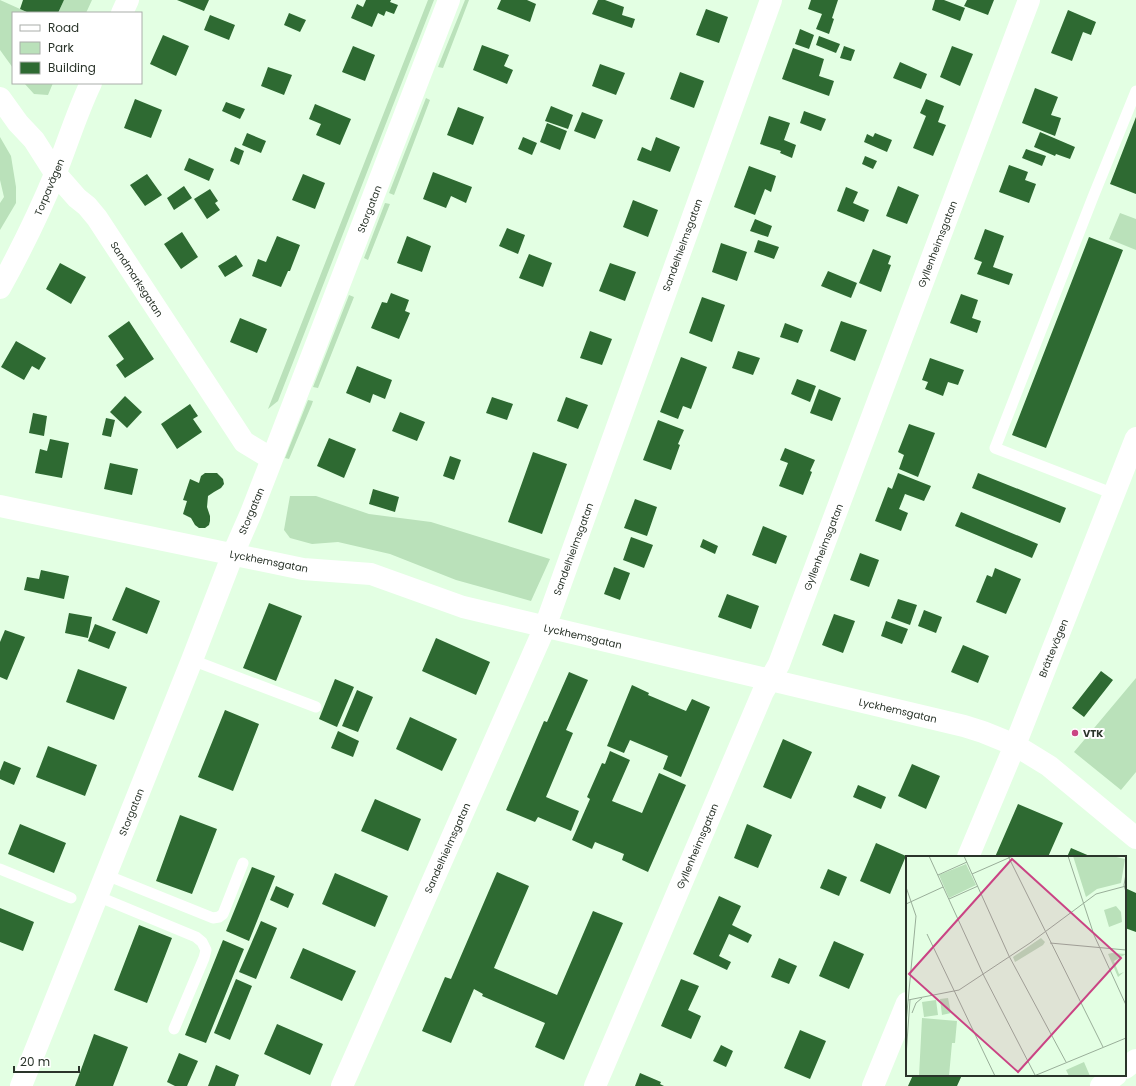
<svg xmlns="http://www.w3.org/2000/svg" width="1136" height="1086" font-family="Poppins,sans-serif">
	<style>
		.green { fill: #bae1ba }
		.building { fill: #2e6a32 }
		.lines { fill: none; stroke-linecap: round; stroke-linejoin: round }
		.lane { stroke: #fff; stroke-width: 11 }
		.street { stroke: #fff; stroke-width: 22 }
		.secondary { stroke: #fff; stroke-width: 22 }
		.poi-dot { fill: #ca4484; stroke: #fff; stroke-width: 1.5 }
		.labels { text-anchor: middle; stroke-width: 4; stroke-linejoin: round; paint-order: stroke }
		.street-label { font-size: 10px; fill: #2a342a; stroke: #fff }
		.poi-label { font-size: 10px; font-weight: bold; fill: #2a342a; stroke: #fff; text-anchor: start }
		.inset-road { fill: none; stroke: #99ae99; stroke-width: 1 }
		.view { fill: #ca4484; fill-opacity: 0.15; stroke: #ca4484; stroke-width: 2 }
		.inset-edge { fill: none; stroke: #2a342a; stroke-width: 2 }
	</style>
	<rect width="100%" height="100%" fill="#e3ffe3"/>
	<path class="green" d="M0,0L29,13H13V68L0,50Z
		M64,0H92L86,13H58Z
		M428,0H434L278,401L268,409Z
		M465,0H469L443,68L438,67Z
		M24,83H53L48,95L34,94Z
		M426,98L430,100L394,195L389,193Z
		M0,137L11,156L16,187V203L0,230V203L4,197L0,180Z
		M385,203L390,204L368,260L364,258Z
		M1120,213L1136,219V250L1109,239Z
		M349,295L354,297L318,388L313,387Z
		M308,400L313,401L312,404L289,459L285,458Z
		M290,496H316L369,514L431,522L550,559L531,601L456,580L390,554L338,542L312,544L290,538L284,530Z
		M1136,678V772L1121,790L1074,752Z"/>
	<path class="building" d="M23,0H64L58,13H29L20,9Z
		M177,0H209L204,11Z
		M366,0H391L390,2L398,5L394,14L386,11L384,16L378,13L372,27L351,18L357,4L363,7Z
		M501,0H527L536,4L530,22L497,9Z
		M598,0H605L624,7L622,15L635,19L632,28L592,14Z
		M811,0H838L832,18L834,19L829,34L816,29L822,14L808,9Z
		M935,0H944L965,8L960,21L932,10Z
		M967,0H994L988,15L964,6Z
		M706,9L728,17L719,43L696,35Z
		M1068,10L1096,22L1091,35L1083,32L1072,61L1051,53Z
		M289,13L306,20L300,32L284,25Z
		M210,15L235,25L229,40L204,30Z
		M800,29L814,35L809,49L795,44Z
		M163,35L189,46L176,76L150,64Z
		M819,36L840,44L836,53L816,45Z
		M482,45L509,55L504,66L513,70L507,84L473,70Z
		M353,46L375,55L365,81L342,72Z
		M844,46L855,50L851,61L840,58Z
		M952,46L973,54L960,86L940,77Z
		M793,48L824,59L819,76L834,81L829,96L782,79Z
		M900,62L927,74L921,89L893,78Z
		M600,64L625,73L616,95L592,86Z
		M268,67L292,75L284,95L261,86Z
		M680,72L704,81L694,108L670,99Z
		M1035,88L1058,97L1051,115L1061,118L1055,136L1022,123Z
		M135,99L162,110L151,138L124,128Z
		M926,99L944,106L938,122L946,125L933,156L913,148L926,116L920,113Z
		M226,102L245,109L240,119L222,111Z
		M315,104L351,119L340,145L316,135L321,124L309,119Z
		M551,106L573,115L568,129L545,121Z
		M458,107L484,117L473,145L447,135Z
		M804,111L826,119L821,131L800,123Z
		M582,112L603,120L595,139L574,131Z
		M769,116L790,123L784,140L796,145L792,158L780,153L781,151L760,144Z
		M1136,117V194L1110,184Z
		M547,123L567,131L560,150L540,142Z
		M1040,132L1075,147L1070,159L1056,154L1055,156L1034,147Z
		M247,133L266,141L261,153L242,145Z
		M875,133L892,140L887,152L864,142L867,134L873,137Z
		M523,137L537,143L532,155L518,149Z
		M656,137L680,147L670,172L637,160L642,147L651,151Z
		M235,147L244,151L239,165L230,161Z
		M1026,149L1046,156L1042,166L1022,158Z
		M865,156L877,161L873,169L862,164Z
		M189,158L214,169L209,181L184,170Z
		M1009,165L1028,172L1025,180L1036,184L1029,203L999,192Z
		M749,166L776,176L771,192L765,189L755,215L734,207Z
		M433,172L472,187L466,203L451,196L446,208L423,199Z
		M147,174L162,195L145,206L130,185Z
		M303,174L325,183L315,209L292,200Z
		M184,186L192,198L174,210L167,198Z
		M898,186L919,195L907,224L886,216Z
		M846,187L858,192L853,203L869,210L864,222L837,211Z
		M210,189L218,201L215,203L220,210L207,219L194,199Z
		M633,200L658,210L648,237L623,227Z
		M755,219L772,226L768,237L750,231Z
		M507,228L525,235L518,254L499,246Z
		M985,229L1004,236L993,267L1013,274L1009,285L977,274L982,262L974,259Z
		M182,232L198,257L181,269L164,244Z
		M277,236L300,245L290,271H288L281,287L252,276L258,259L266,262Z
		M407,236L431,246L422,272L397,263Z
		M1089,237L1123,250L1046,448L1012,435Z
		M758,240L779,247L774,259L754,252Z
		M721,243L747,252L737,281L712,272Z
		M873,249L891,256L888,264L891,265L881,292L859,283Z
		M529,254L552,263L543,287L519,278Z
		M236,255L243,266L225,277L218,266Z
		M60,263L86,277L71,304L46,289Z
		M610,263L636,272L625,301L599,291Z
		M828,271L857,283L851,298L821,286Z
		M391,293L409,300L405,311L410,313L399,339L371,328L382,302L387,303Z
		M961,294L978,300L972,318L981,321L977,333L950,323Z
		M702,297L725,305L712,342L689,333Z
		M240,318L267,329L257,353L230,342Z
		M129,321L154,359L125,378L116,365L124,359L108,336Z
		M841,321L867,330L855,361L830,351Z
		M785,323L803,330L798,343L780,337Z
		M590,331L612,339L602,365L580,358Z
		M16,341L46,358L39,370L32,366L24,380L1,367Z
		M738,351L760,358L753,375L732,368Z
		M681,357L707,367L691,409L683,406L678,419L660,412Z
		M930,358L964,370L958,385L948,382L943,396L925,389L928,382L922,380Z
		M357,366L392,380L385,399L373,394L370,403L346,393Z
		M797,379L816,386L810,402L791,394Z
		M819,389L841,398L832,421L810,413Z
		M125,396L142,412L127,428L110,412Z
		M492,397L513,404L507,420L486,413Z
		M566,397L588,405L578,429L557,421Z
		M190,404L198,416L193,419L202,432L177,449L161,424Z
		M400,412L425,422L417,441L392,431Z
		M33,413L47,416L44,436L29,433Z
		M106,418L115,420L111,437L102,435Z
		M658,420L684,430L678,444L680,445L671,470L643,460Z
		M909,424L935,433L918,477L899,469L904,455L898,452Z
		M329,438L356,449L344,478L317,466Z
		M50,439L69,443L62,478L35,473L40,449L47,451Z
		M785,448L815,460L810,471L812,472L803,495L779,486L788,463L780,460Z
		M533,452L567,464L542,534L508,522Z
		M450,456L461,460L454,480L443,476Z
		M110,463L138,469L132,495L104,489Z
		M205,473H217L223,479L224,484L221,488L214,492L208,496L207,507L210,516V521L209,525L205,528H199L195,525L191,518L183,514L187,501L183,500L190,479L199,483L201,476Z
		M898,473L931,486L924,501L905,494L899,509L908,513L901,531L875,521L888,487L892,489Z
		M978,473L1066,508L1060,523L972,488Z
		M373,489L399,497L395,512L369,504Z
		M635,499L657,507L647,536L624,528Z
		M961,512L1038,544L1032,558L955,526Z
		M763,526L787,536L776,564L752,555Z
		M631,537L653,545L644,568L623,560Z
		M703,539L718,546L715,554L700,547Z
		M860,553L879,560L869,587L850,580Z
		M614,567L630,573L620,600L604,594Z
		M995,568L1021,579L1006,614L976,602L987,575L992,577Z
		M41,570L69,576L64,599L24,590L27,577L39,579Z
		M126,587L160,601L147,634L112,620Z
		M727,594L759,606L751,629L718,617Z
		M898,599L917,605L910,625L891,618Z
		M269,603L302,616L276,681L243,668Z
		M924,610L942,617L936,633L918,626Z
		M69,613L92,617L88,638L65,633Z
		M834,614L855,621L843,653L822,645Z
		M886,621L908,629L902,644L881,636Z
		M95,624L116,632L109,649L88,641Z
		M5,630L25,637L7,680L0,677V642Z
		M436,638L490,662L476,695L422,671Z
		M963,645L989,656L978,683L951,672Z
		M78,669L127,687L114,720L66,702Z
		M1101,671L1113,680L1084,717L1072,708Z
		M569,672L588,680L566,730L573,733L546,797L579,811L571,831L538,817L535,822L506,810L544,721L547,722Z
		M335,679L354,687L337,727L319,719Z
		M632,685L649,693L648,695L686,711L692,699L710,707L681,777L663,769L668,756L630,740L624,753L607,746Z
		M357,690L373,697L358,732L342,726Z
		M225,710L259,724L233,791L198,777Z
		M410,717L457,739L442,771L396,749Z
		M338,731L359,741L353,757L331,748Z
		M783,739L812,752L791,799L763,787Z
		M48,746L97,765L85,796L36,777Z
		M610,751L630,760L612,801L642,813L659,773L686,785L648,872L622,860L624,854L595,842L592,849L572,840L590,799L587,797L602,763L605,764Z
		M4,761L21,768L14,785L0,779V771Z
		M912,764L940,776L926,809L898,796Z
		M858,785L886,797L881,809L853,797Z
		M375,799L421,819L408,851L361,831Z
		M1018,804L1063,823L1048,857H995Z
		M180,815L217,829L192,894L156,881Z
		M20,824L66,843L54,873L8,854Z
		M747,824L772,835L758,868L734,858Z
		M876,843L906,856L890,894L860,881Z
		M1071,848L1092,857H1067Z
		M252,867L275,876L249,941L226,931Z
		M828,869L847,877L839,896L820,888Z
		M497,872L529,886L494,968L557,995L593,911L623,923L564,1060L535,1047L545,1023L482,996L483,994L474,989L451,1043L422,1031L445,977L451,979Z
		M335,873L388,896L375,927L322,904Z
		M276,886L294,894L288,908L270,900Z
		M1125,888L1136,893V932L1125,928Z
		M719,896L741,906L732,925L752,935L748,943L729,934L719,956L731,962L727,970L693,954Z
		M0,908L34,922L23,951L0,942Z
		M261,921L277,928L256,979L239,972Z
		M139,925L172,938L147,1003L114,990Z
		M223,940L244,949L206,1043L185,1035Z
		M834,941L864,954L849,989L819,976Z
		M303,948L356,971L342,1001L290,978Z
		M779,958L797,966L789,984L771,977Z
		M236,979L252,986L230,1040L214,1033Z
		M681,979L699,986L688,1010L701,1016L691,1039L661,1026Z
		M277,1024L323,1044L310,1075L264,1054Z
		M800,1030L826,1041L810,1079L784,1068Z
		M94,1034L128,1047L113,1086H75Z
		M721,1045L733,1051L726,1067L713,1061Z
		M179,1053L198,1061L187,1086H175L167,1082Z
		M216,1065L239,1075L235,1086H208Z
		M640,1073L661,1082L660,1084L664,1086H635Z
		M913,1075H962L957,1086H908Z"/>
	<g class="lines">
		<path class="lane" d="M1114,494L995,448L1093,197L1136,91
			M192,660L316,707
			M0,869L71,898
			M106,875L213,918L219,917L223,914L243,863
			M97,896L196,937L202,942L206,950L204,958L174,1029"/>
		<path class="street" d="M122,13L128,0
			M0,98L18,123L34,140L55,173L77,198L87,206L97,218L244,442L272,459
			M0,288C21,250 40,211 56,172C68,142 77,112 91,83
			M0,506L303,569L371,574L463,607L964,726L983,732L1015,745L1049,766L1136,838
			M968,857L1015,745L1136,438
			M21,1086L192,660L233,554L251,513L272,459L449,0
			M342,1086L545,627L771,0
			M595,1086L763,692L779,664L1029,0
			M873,1086L907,1003"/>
		<path class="secondary" d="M1125,1068L1136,1060
			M1101,1086L1116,1075"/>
	</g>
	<circle class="poi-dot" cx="1075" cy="733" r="4"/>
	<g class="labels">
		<g class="street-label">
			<text transform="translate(49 187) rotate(-67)" y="4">Torpavägen</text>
			<text transform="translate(369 209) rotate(-69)" y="4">Storgatan</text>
			<text transform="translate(937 244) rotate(-69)" y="4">Gyllenheimsgatan</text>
			<text transform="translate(682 245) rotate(-70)" y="4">Sandelhielmsgatan</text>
			<text transform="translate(137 279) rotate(57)" y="4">Sandmarksgatan</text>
			<text transform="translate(251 511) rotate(-67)" y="4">Storgatan</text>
			<text transform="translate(823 547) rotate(-69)" y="4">Gyllenheimsgatan</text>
			<text transform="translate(573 549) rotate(-70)" y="4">Sandelhielmsgatan</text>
			<text transform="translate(269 561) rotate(11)" y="4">Lyckhemsgatan</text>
			<text transform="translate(583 636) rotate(13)" y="4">Lyckhemsgatan</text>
			<text transform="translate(1053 648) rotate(-68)" y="4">Brättevägen</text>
			<text transform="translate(898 710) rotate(13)" y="4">Lyckhemsgatan</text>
			<text transform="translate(131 812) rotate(-68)" y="4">Storgatan</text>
			<text transform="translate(697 846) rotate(-67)" y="4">Gyllenheimsgatan</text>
			<text transform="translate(447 848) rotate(-66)" y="4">Sandelhielmsgatan</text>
		</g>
		<g class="poi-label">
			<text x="1083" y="737">VTK</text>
		</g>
	</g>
	<g transform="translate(906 856)">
		<rect width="220" height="220" fill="#e3ffe3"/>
		<path d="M167,0H206L219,3L215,27L191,33L180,41ZM60,8L70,29L43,42L33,19ZM210,50L215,56L216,66L203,71L198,54ZM135,82L139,86L137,89L109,106L107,101ZM206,97L220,98L208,105L213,118L218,116L212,121L202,98ZM42,142L45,157L36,159L34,143ZM30,144L32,159L18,161L16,146ZM16,162L51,165L49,187H46L43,220H13ZM178,206L184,220H163L160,214Z" fill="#bae1ba"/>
		<path class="inset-road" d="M23,0L78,120L129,219M58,0L103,100L160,206M102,0L197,191M162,0L188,79L220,149M66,18L107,0M220,18L218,29L220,36M32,19L61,6M0,31L10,60L0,167M43,43L72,30M0,48L37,31M21,78L89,220M144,87L220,94M2,144L53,134L124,87L190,38L220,30M6,157L10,147L16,142M0,200L4,144M128,220L220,182"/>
		<path class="view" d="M106,3L215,102L112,216L3,118Z"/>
		<rect width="220" height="220" class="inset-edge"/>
	</g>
	<rect x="12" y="12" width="130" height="72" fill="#ffffff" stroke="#aaaeaa"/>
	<rect x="20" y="25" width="20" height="6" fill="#ffffff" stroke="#aaaeaa"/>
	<text x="48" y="32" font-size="12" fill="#2a342a">Road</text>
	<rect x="20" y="42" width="20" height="12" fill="#bae1ba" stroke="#aaaeaa"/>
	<text x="48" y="52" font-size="12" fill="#2a342a">Park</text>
	<rect x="20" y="62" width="20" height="12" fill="#2e6a32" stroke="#aaaeaa"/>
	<text x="48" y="72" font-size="12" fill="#2a342a">Building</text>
	<path d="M14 1066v6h65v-6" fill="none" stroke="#2a342a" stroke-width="2"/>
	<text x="20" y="1066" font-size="12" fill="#2a342a" stroke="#ffffff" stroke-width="3" paint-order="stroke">20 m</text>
</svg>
